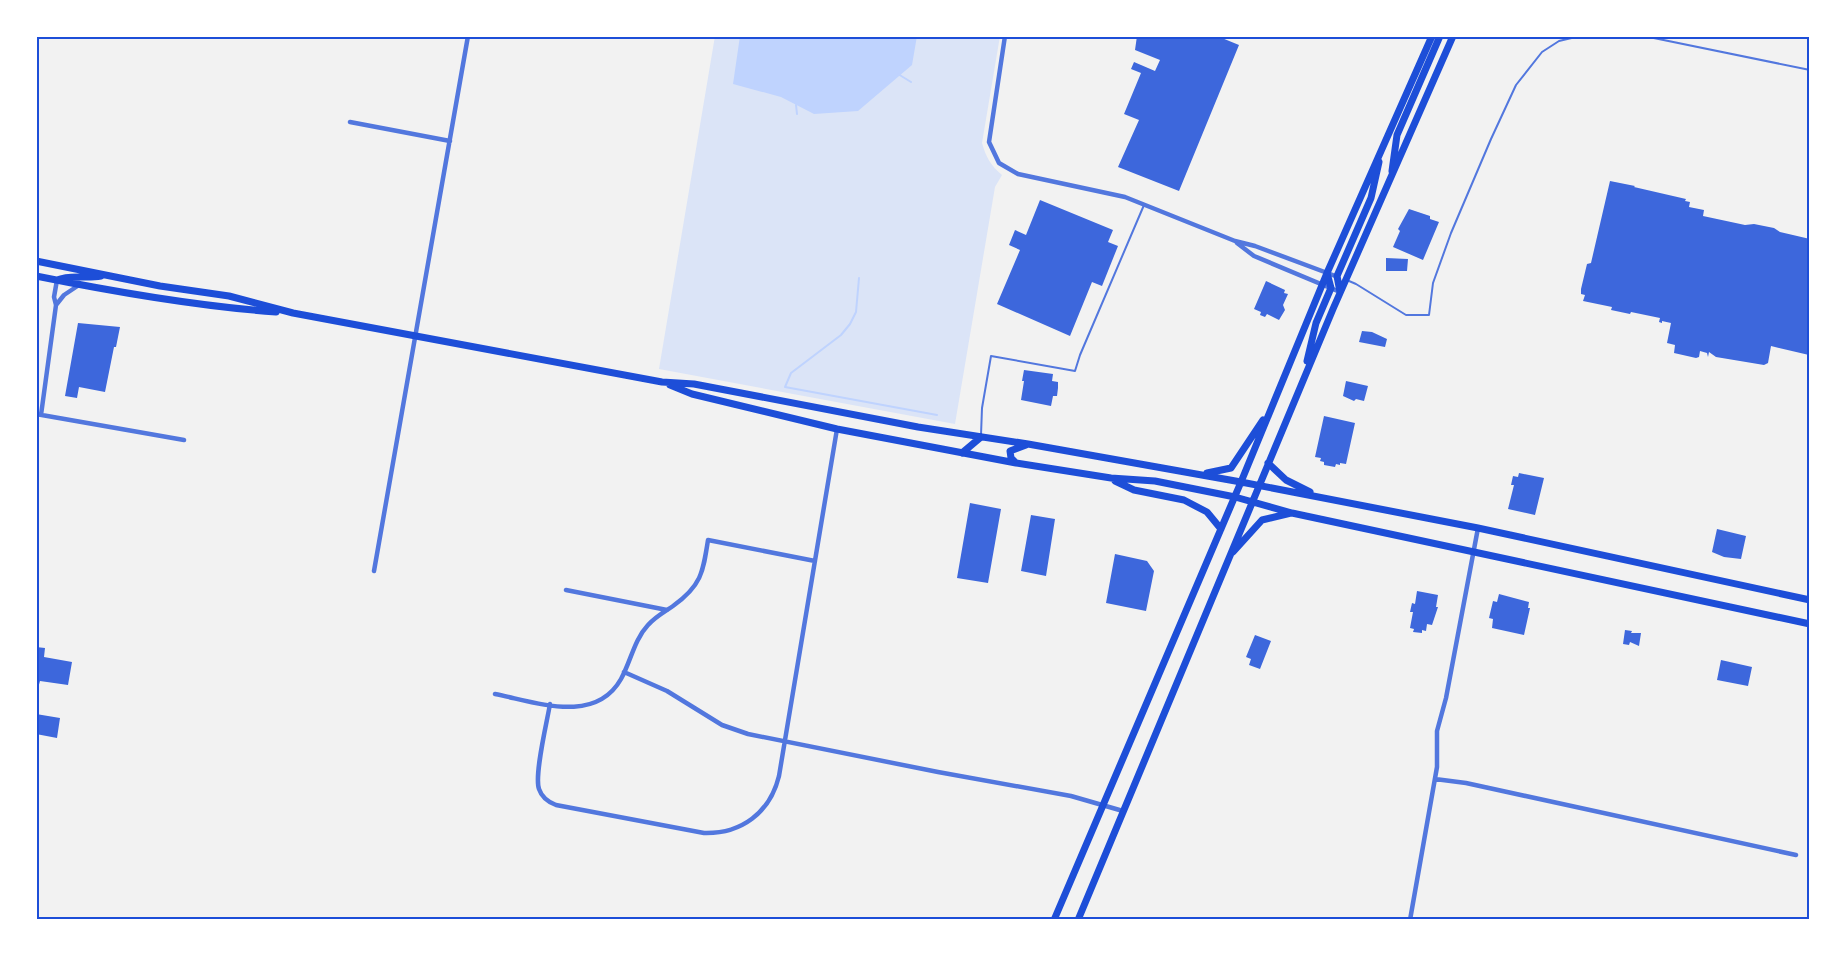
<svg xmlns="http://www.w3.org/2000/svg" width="1846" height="956" font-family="Cabin,sans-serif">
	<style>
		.green { fill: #dbe4f7 }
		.water { fill: #bfd3fe }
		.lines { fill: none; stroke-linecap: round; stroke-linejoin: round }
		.stream { stroke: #bfd3fe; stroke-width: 2 }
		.building { fill: #3d67dc }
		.service { stroke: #5277de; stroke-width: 2 }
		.minor { stroke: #5277de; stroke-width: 4.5 }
		.primary { stroke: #1d4ed8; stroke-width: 7 }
		.neatline { fill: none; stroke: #1d4ed8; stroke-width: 2 }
	</style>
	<rect width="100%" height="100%" fill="#f2f2f2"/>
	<path class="green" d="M715,36H1000L982,143C986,157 991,166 1002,175L995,187L955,424L659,369Z"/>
	<path class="water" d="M740,36H917L912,65L858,111L814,114L781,97L733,84Z"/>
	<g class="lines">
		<path class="stream" d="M898,74L911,82
			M796,105L797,114
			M859,278L856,312L850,324L841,335L791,373L785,387L937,415"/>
	</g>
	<path class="building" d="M1137,36H1217L1239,45L1179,191L1118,167L1139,120L1124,114L1141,73L1131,69L1134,62L1155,71L1160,60L1135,50Z
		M1610,181L1635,186L1634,187L1686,199L1685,201L1690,202L1689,207L1704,210L1703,216L1745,225L1754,224L1774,228L1780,232L1810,239L1809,355L1771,346L1768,363L1764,365L1716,357L1709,352L1708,357L1707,353L1700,351L1699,357L1696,358L1674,353L1675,345L1667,343L1671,323L1662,321V323L1659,322L1660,318L1631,312L1630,314L1611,310L1612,307L1583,301L1585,295L1581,294V289L1587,264L1591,263Z
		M1040,200L1113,230L1108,242L1118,246L1102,286L1092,282L1070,336L997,304L1020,250L1009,245L1015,230L1026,235Z
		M1409,209L1430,216V219L1439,222L1423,260L1393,247L1400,231L1398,229Z
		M1386,258L1408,259L1407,271H1386Z
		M1266,281L1285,290L1284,293L1288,294L1283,305L1285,310L1279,320L1267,314L1265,317L1260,315L1261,312L1254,309Z
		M78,323L120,327L116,347H114L105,392L79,387L77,398L65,396Z
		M1362,331L1372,332L1387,339L1385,347L1359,342Z
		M1024,370L1053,374L1052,381L1058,382V388L1057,396H1053L1051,406L1021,400L1024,381H1022Z
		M1346,381L1368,386L1364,401L1356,399L1354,401L1343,396Z
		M1324,416L1355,423L1346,464L1340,463V465L1336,464L1335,467L1324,465V462L1320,461L1321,458L1315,457Z
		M1519,473L1544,478L1535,515L1508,509L1514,485H1511L1513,476L1518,477Z
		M970,503L1001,509L988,583L957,578Z
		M1031,515L1055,519L1046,576L1021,571Z
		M1717,529L1746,536L1741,559L1724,557L1712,552Z
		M1115,554L1147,561L1154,571L1146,611L1106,603Z
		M1417,591L1438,595L1436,607H1438L1432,625L1427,624L1426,631L1422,630V633L1413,632L1414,629L1410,628L1413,612H1410L1412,603L1415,604Z
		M1499,594L1529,602L1528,608H1530L1524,635L1492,628L1493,619L1489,618L1493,601L1497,602Z
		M1625,630L1632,631L1631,633H1641L1639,646L1630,642L1629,645L1623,644Z
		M1255,635L1271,641L1260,669L1249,665L1251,659L1246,657Z
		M36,647L45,648L44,657L72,662L68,685L40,681L36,695Z
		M1721,660L1752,667L1748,686L1717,680Z
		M36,714L60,718L57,738L36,734Z"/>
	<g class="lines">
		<path class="service" d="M1644,36L1810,70
			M1349,281L1356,284L1406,315H1429L1433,283L1451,233L1491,139L1516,85L1542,52L1559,41L1580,36
			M981,435L982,408L991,356L1075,371L1080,355L1144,205"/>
		<path class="minor" d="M1005,36L989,142L999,163L1018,174L1125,197L1235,241L1255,246L1338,277
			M350,122L450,141
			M1237,243L1254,256L1340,292
			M56,305L64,295L79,285
			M36,414L184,440
			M41,415L56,305L54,297L57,280
			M374,571L468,36
			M566,590L667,610
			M624,672L667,691L722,725L748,734L938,772L1071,796L1123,811
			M495,694C536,702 595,725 621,679C631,661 634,640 648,625C655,617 664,612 673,606C701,586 703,573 708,540L815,561
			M550,704C547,722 534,775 539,789C542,798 548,802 556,805L704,833C741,834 770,813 779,776L837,429
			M1435,779L1466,783L1796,855
			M1410,920L1437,767V731L1446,698L1478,528"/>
		<path class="primary" d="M1392,171L1397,135L1440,36
			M36,261L160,286L229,296L293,313L662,382L694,384L918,427L1028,444L1241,482L1478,528L1810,600
			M36,276C115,292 195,306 276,312
			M57,280C71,274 85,279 101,276
			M1340,292L1337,276L1371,198L1379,162
			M1307,361L1316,323L1331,288L1327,273
			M670,385L692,394L837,429L1016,463L1111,478L1155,481L1235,497L1292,513L1810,624
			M962,453L981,437
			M1015,462L1011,458L1010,451L1026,445
			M1268,463L1286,480L1310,492
			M1207,473L1231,468L1263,420
			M1115,481L1134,490L1184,500L1207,512L1221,529
			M1233,552L1262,520L1291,513
			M1054,920L1241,482L1327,273L1432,36
			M1078,920L1333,309L1453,36"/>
	</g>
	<rect width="1846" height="956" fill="none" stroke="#ffffff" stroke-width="75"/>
	<rect x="38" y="38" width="1770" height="880" class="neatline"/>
</svg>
